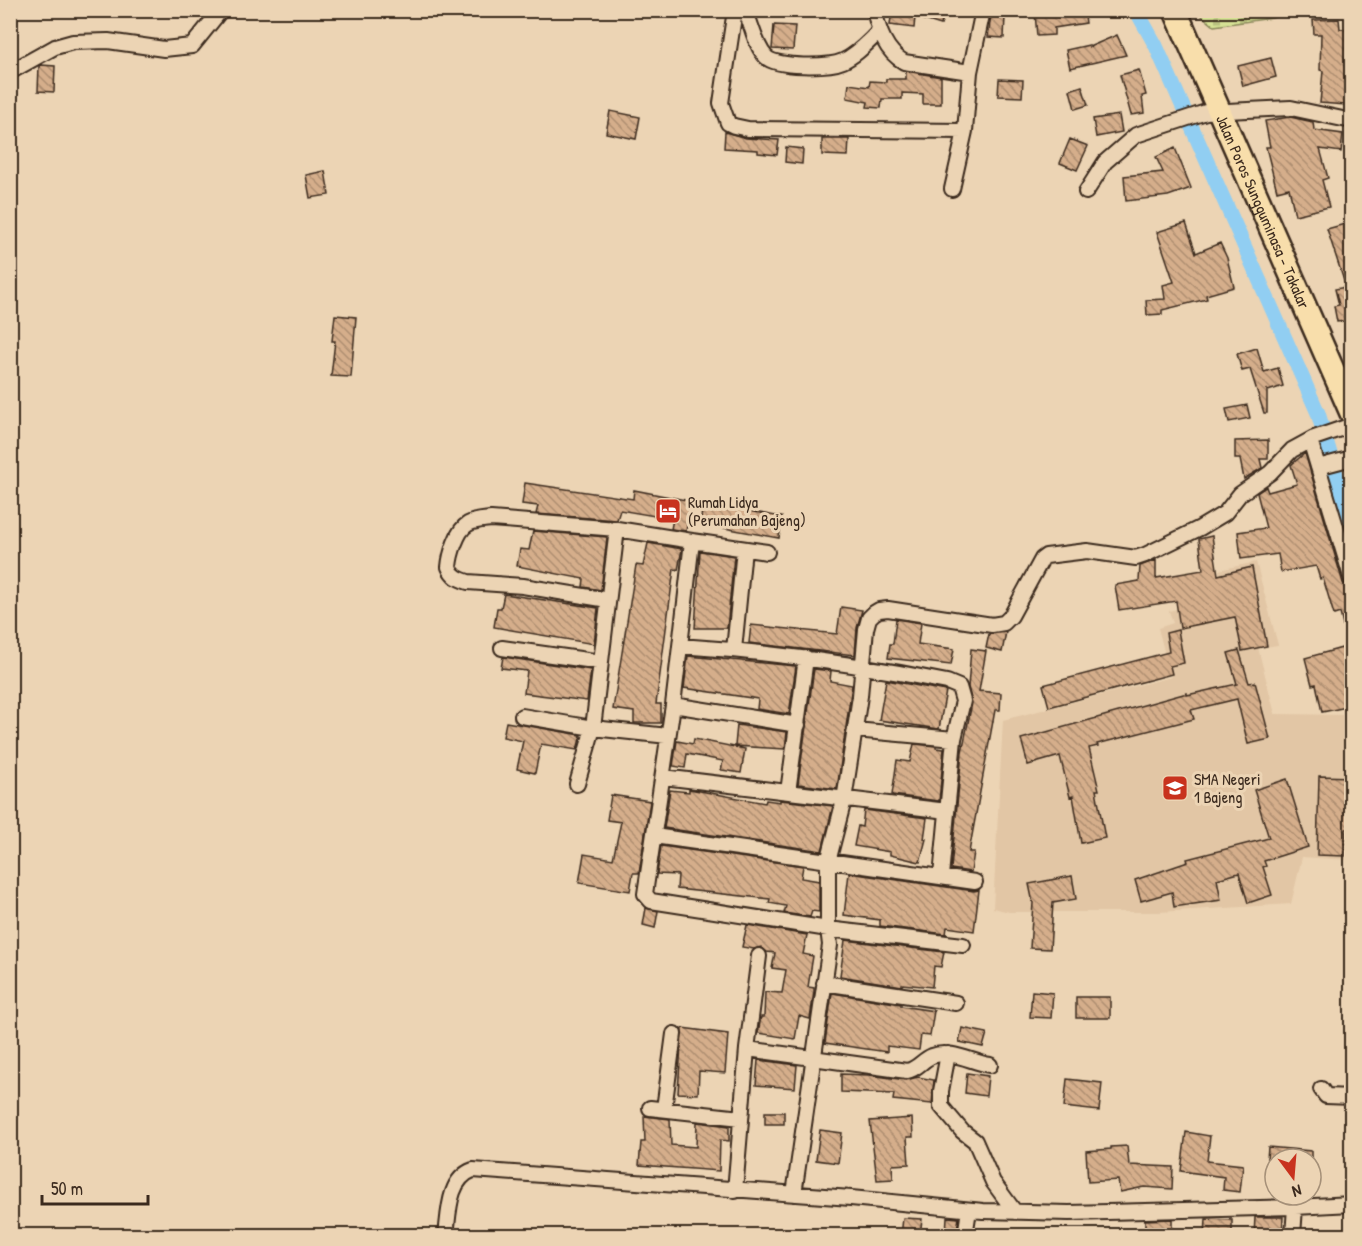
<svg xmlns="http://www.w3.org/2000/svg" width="1362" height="1246" font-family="'Patrick Hand',sans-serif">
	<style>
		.built { fill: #e2c6a5 }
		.cemetery { fill: url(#cemetery-stones); stroke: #888659; stroke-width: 1.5 }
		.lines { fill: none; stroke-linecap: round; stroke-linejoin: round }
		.canal { stroke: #91cef2; stroke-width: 15 }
		.building { fill: url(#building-back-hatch); stroke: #3b2a1e; stroke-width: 1.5 }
		.minor-casing { stroke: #3b2a1e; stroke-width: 18 }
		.trunk-casing { stroke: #3b2a1e; stroke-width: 27 }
		.minor { stroke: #ecd4b4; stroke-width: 14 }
		.trunk { stroke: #f8deab; stroke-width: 22 }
		.labels { text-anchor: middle; stroke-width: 6; stroke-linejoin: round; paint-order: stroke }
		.street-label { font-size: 16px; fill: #3b2a1e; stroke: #ecd4b4 }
		.poi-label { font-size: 16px; fill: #3b2a1e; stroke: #ecd4b4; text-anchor: start }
	</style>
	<defs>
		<pattern id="cemetery-stones" width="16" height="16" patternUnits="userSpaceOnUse" patternTransform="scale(1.5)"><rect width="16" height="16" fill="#d5e194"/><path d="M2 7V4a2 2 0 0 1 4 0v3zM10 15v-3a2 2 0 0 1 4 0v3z" fill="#b8c17f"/></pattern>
		<pattern id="building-back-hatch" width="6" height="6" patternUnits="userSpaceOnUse" patternTransform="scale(1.5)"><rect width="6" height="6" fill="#d5ae8b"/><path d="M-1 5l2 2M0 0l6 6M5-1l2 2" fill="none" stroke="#ae8e71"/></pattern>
	</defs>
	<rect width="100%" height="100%" fill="#ecd4b4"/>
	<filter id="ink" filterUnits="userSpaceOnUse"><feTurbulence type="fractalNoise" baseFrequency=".0167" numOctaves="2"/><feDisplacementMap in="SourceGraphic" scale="12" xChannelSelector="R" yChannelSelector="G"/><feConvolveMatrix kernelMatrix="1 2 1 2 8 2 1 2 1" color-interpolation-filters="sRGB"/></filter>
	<g filter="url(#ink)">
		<path class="built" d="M1256,562L1278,645L1258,648L1275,714L1351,715V860L1302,857L1291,904L1159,912H1009L993,908L1003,720L1171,677L1158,628L1173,623L1169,611L1224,598L1219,570Z"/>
		<path class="cemetery" d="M1199,11H1293L1272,18L1214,26L1202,16Z"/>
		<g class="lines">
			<path class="canal" d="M1136,10L1156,46L1318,413L1352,528"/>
		</g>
		<path class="building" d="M892,10H945L941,25L915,17L914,28L890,25Z
			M1084,10L1086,23L1054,28V35L1037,36L1035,13Z
			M991,15L1005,16L1004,38L988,37Z
			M1339,19L1340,29L1352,28V62L1346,105L1320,103L1323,71L1320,70L1321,34H1314L1313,20Z
			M774,25L795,26L793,50L772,49Z
			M1117,35L1126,55L1070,68L1066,50L1089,45V47Z
			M1271,58L1276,77L1243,86L1238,66Z
			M41,65L55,66L54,92L38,91L39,66Z
			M1139,70L1146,95L1142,96L1144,113L1131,115L1120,75Z
			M906,71L941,77V104H923V94L902,93V99H882L881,108L867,107L868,102L847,98L849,84L869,87L870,81L886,82V79H906Z
			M999,79L1023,80L1022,97L998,96Z
			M1082,86L1088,105L1075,109L1070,90Z
			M610,111L640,117L636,139L606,133Z
			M1119,115L1122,132L1096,137L1093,119Z
			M1290,117L1313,122L1314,130L1343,134L1341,152L1320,149L1328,178L1322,180L1329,207L1295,215L1289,188L1277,191L1266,147H1270L1265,121Z
			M725,132L746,138L779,140L777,155L758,153V150L724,148Z
			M822,139H849L848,156L822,155Z
			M1070,139L1088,146L1077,170L1060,163Z
			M786,147L803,149L802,164L785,162Z
			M1175,148L1191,188L1168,196L1126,201L1124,176L1163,172L1156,157Z
			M325,171L329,195L310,198L306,175Z
			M1352,222V320L1337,322L1334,306L1339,305L1335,289L1346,287L1327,229Z
			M1186,223L1196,253L1220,243L1227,258L1234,287L1206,295L1207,299L1162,310V314L1147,315L1146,300L1165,299L1163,285L1174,282L1157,232Z
			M335,315L356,317L351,377L331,376L335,341H332Z
			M1257,348L1264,372L1278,368L1283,386L1268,391L1267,389V413H1264L1250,369L1242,371L1237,354Z
			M1247,405L1250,418L1229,422L1226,409Z
			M1268,440V459H1260L1262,468L1244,479L1240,459H1235V441Z
			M1305,453L1343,583L1351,589L1345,590L1352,609V641L1347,642L1340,613L1334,615L1323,578L1320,579L1316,566L1281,572L1278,554L1241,559L1238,532L1266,528L1257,493L1266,487L1268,492L1297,484L1291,465Z
			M525,483L633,499L634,490L691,501L686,531L671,529L673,519L620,510L617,520L536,514L538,506L522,504Z
			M702,503L782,517L779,538L701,524Z
			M533,531L607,537L601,590L583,587L584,579L517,566L520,549L529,550Z
			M1212,536L1218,575L1252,567L1267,646L1242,651L1235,617L1180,628L1176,601L1119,610L1115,585L1139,581L1140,566L1156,560V578L1203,570L1199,539Z
			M648,543L682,549L678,570L674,569L656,704H661V723H634V712L613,709L636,565L643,566Z
			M700,551L734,556L727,628H695Z
			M504,594L598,608L594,644L494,627L497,608H501Z
			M841,607L862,610L857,628L855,655L749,643L751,625L837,634Z
			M896,619L921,623L918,644L954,649L951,665L888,658L890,644H893Z
			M1178,630L1184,663L1170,666L1172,674L1049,707L1043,685L1169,652L1166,633Z
			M1006,632L1002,652L986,648L989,634Z
			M1342,648L1350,681H1352V706L1322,712L1316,684L1312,685L1305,658Z
			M971,649L986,651L979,691L1001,693L1000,710H995L969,852H974L971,872L951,869L962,752L972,703L968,687Z
			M1239,650L1249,683L1255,682L1270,739L1248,744L1237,699L1191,710L1194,719L1097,744L1098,746L1089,748L1099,790H1096L1105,838L1081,843L1073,796L1070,797L1060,756L1028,765L1021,739L1187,693V695L1237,684L1228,653Z
			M688,656L796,666L789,714L757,709L758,699L684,688Z
			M503,657L591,670L587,701L524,693L527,671L501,668Z
			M814,669L831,671L830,681L852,685L837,789L798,784Z
			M886,680L946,691L939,729L879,720Z
			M506,722L581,735L577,750L541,744L535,773L517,769L523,741L503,737Z
			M737,725L787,732L785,749L735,746Z
			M694,739L745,749L741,773L721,770L723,761L687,754L685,768L673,766L677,741L693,744Z
			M914,744L936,746V748L944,749L939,801L892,795L897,760L910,762Z
			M1319,776L1352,777V829H1346L1345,856L1317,855Z
			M1287,779L1308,847L1264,861L1266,866L1263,867L1272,895L1248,903L1239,873L1217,879L1221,900L1174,907L1172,892L1141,901L1135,880L1188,862L1187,859L1269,838L1254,790Z
			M689,789L765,803L766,800L780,802V800L833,806L822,851L664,828L670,790L689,792Z
			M611,795L650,801L639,873H633L630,891L579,883L584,854L613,859L621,822L607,820Z
			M864,810L927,818L924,839H926L920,862L890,855V852L854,846L858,826L862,827Z
			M661,846L803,866L801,878L819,881V912L812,911L810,917L784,913L786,906L769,903L770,899L677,889L678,875L657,874Z
			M849,873L974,891L979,890L974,931L947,927L946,934L880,926V920L844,915Z
			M1072,876L1076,899L1053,903L1050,949L1030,948L1033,903L1029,884Z
			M646,908L658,911L655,928L643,925Z
			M747,925L807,935L803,954L813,956L808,987L814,988V991L810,1019L799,1016L795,1039L758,1033L761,1017H764L765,992L782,993L786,970L772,968L775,953L767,952L761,947L754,949L742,947Z
			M845,940L944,952L941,967L934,966L932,987L902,984V986L840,976Z
			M1032,991L1053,993L1051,1018L1030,1017Z
			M832,993L901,1004V1006L934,1011L930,1036L921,1035L919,1050L887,1046V1052L825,1043Z
			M1076,997H1110V1018H1076Z
			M682,1028L728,1034L725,1073L699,1071L698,1094L678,1093Z
			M962,1028L987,1033L983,1047L959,1042Z
			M758,1060L797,1065L795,1088L756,1085Z
			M967,1073L988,1076L986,1096L965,1093Z
			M841,1074L869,1075L906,1080L918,1077L934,1080L932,1104L893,1100L894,1094L841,1092Z
			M1067,1079L1102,1083L1099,1111L1064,1107Z
			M765,1112H784V1124H765Z
			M644,1116L670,1119L671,1145L696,1147L697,1122L729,1126V1141L720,1140L719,1171L639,1165L641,1142H645Z
			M912,1118L913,1137H907L909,1164L892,1165L893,1179L877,1180L870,1121Z
			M820,1130L842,1133L838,1163L816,1160Z
			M1186,1132L1210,1136L1207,1161L1243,1165L1240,1192L1223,1190L1224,1177L1181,1171Z
			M1127,1146L1129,1165L1173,1167L1172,1189L1144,1187L1120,1192L1118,1180L1088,1182L1086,1151L1111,1149V1147Z
			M1268,1147L1311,1151V1159H1267Z
			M947,1217L959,1218L956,1234L946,1233Z
			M1255,1217H1283L1282,1236H1254Z
			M903,1218L922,1219L920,1236H901Z
			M1172,1219V1233L1145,1232V1220Z
			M1206,1219L1232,1220V1236H1205Z"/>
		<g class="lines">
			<defs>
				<path id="minor" d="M735,10L721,103L728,123L734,126L748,129L965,131
					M745,10C752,25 755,45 766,57C777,68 829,67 843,61C857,55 868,42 879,32
					M874,10C879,31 885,51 904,62L970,72L965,131L952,189
					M10,72L55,47L73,42L108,41L164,49L192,46L221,10
					M970,72L983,10
					M1086,192L1105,162L1136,135L1206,112L1291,108L1352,121
					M1310,440L1352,580
					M1318,467L1352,458
					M608,600L523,586L468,582C459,579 453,577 449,567C450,555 457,530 468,524C475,520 483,520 491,519L617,529L692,541
					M680,646L692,541L767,552
					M502,648L601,662
					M734,650L744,549
					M673,705L798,725
					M522,716L593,728L668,736
					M855,730L954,739L941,876
					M954,739L963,701L959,687L947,682C858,664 771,652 680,646L673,705L645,894L651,901L828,929L963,945
					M663,777L947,811
					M577,784L593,728L617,529
					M788,792L806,658
					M654,836L975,882
					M824,983L956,1003
					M747,1049L759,956
					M948,1054L941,1091V1106L962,1131L975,1141L993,1182L1015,1212
					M1321,1089L1326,1096L1352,1097
					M650,1108L741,1118
					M664,1109L674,1034
					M735,1191L747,1049L907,1071C918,1069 922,1060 932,1056C951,1049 971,1062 990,1065
					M794,1194L830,945L828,929V862L844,800L860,696L866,629L869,618L874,613L879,610L888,609L992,625L1004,623L1011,616L1042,559L1046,556L1087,551L1136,558L1145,555L1200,528L1225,513L1240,494L1270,473L1292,450L1314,438L1352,425
					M446,1236C449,1213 448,1179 473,1170L851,1198L983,1211L1069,1213L1295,1207L1352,1204
					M965,1236L969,1210
					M1293,1236L1295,1207"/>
				<g id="trunk">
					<path id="s1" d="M1175,10L1352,414"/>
				</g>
			</defs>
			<use href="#minor" class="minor-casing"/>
			<use href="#trunk" class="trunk-casing"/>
			<use href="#minor" class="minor"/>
			<use href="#trunk" class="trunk"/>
		</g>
	</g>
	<defs>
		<symbol id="hotel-square" viewBox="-11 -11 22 22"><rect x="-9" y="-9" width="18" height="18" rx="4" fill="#c8321e" stroke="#ecd4b4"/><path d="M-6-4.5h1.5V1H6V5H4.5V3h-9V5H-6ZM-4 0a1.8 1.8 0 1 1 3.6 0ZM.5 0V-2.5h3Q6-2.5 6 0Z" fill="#fff"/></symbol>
		<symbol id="school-square" viewBox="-11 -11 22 22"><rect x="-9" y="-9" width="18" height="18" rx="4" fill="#c8321e" stroke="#ecd4b4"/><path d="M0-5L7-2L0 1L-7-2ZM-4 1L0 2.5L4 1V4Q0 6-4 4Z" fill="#fff"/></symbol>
	</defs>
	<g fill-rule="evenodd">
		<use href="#hotel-square" x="653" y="496" width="30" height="30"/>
		<use href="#school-square" x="1160" y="773" width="30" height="30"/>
	</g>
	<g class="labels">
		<g class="street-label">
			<text dy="6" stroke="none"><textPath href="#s1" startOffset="220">Jalan Poros Sungguminasa - Takalar</textPath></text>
		</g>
		<g class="poi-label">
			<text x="688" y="508">Rumah Lidya<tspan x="688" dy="18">(Perumahan Bajeng)</tspan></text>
			<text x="1194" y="785">SMA Negeri<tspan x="1194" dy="18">1 Bajeng</tspan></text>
		</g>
	</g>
	<rect width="1362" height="1246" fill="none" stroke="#ecd4b4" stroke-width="36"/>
	<rect x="18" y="18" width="1326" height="1210" fill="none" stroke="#3b2a1e" stroke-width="2" filter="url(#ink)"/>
	<g transform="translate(1293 1177) rotate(164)"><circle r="28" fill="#ecd4b4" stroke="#a59078" stroke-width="1.5"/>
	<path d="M0-4.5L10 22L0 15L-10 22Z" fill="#c8321e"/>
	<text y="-9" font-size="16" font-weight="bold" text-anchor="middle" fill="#3b2a1e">N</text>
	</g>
	<path d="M42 1195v9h106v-9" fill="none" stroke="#3b2a1e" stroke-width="3"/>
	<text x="51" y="1195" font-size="18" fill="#3b2a1e" stroke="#ecd4b4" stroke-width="4.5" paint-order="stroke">50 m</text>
</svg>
